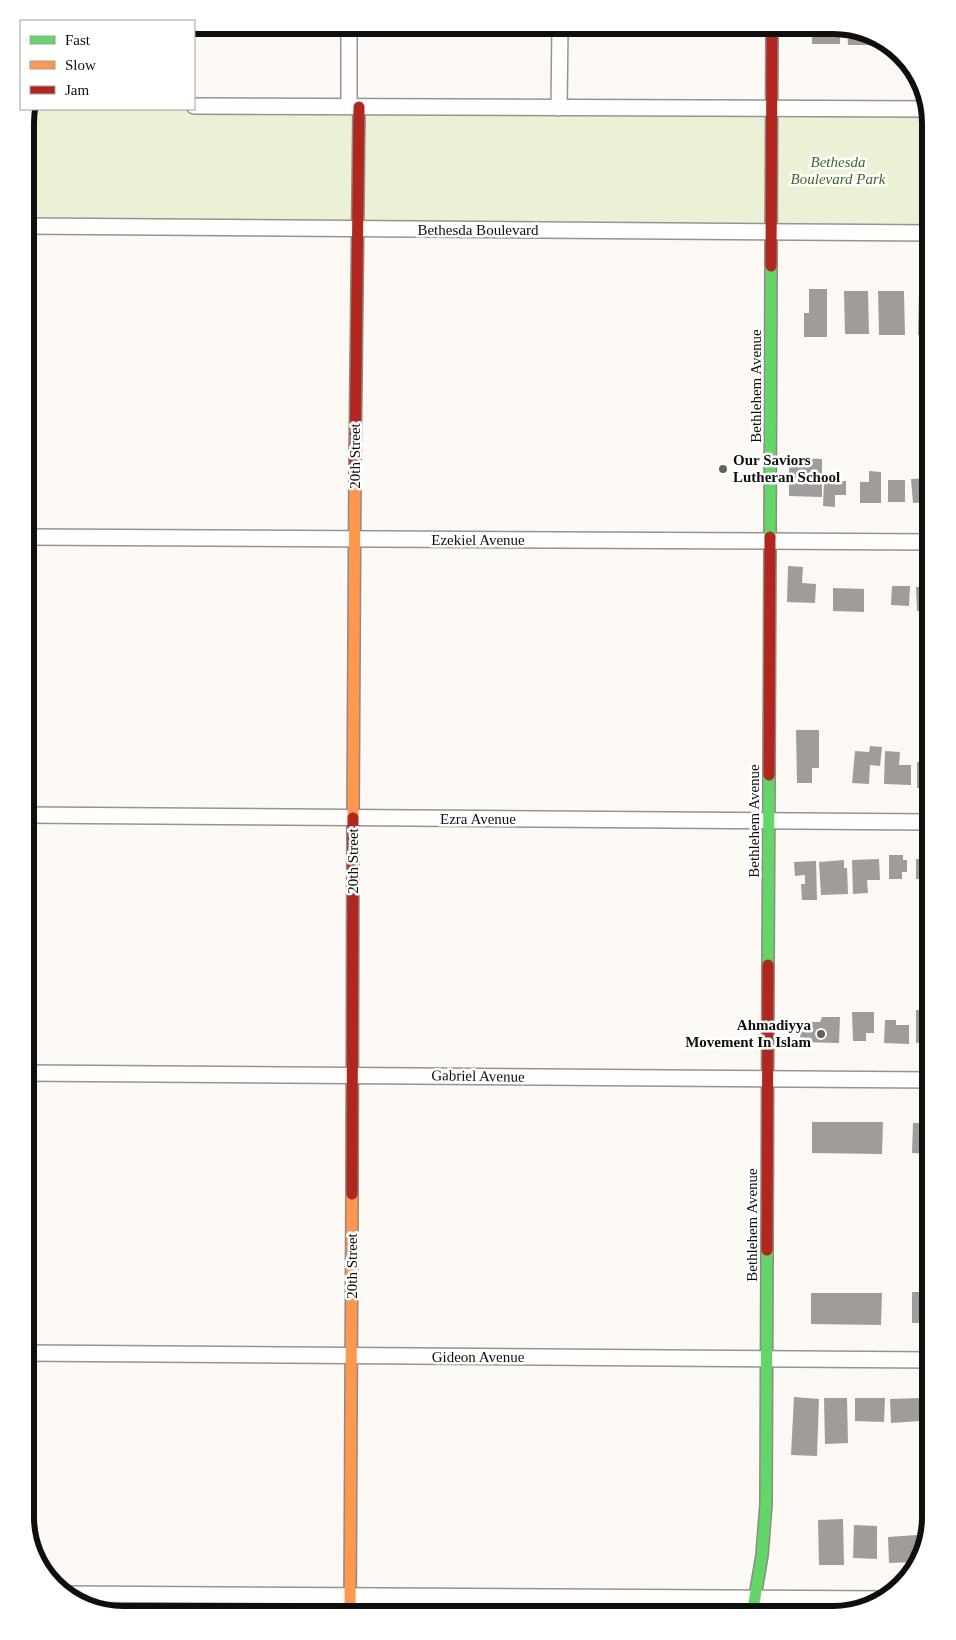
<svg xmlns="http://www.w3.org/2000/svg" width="956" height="1640" font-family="Georgia,serif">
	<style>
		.green { fill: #eaf1d4 }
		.building { fill: #a09c99 }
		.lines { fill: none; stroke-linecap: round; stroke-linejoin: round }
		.street-casing { stroke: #969492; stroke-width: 18 }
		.fast-casing { stroke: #8c8b89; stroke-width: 14 }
		.slow-casing { stroke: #8c8b89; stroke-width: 14 }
		.jam-casing { stroke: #8c8b89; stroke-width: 14 }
		.street { stroke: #fffefd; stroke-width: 15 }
		.fast { stroke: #63d668; stroke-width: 11 }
		.slow { stroke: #ff974d; stroke-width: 11 }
		.jam { stroke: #b3261e; stroke-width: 11 }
		.poi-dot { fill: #62615f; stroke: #fff; stroke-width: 2 }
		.labels { text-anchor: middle; stroke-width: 5; stroke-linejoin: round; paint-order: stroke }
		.park-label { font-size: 15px; font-style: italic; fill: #396a1d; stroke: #fff }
		.street-label { font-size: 15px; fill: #0f0f0f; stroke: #fff }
		.poi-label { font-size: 15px; font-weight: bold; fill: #0f0f0f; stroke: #fff; text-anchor: start }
		.rim { fill: none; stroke: #0f0f0f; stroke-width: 6 }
	</style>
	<rect width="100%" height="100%" fill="#fcf9f4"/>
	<path class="green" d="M27,109H928L931,123V233L25,226Z"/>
	<path class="building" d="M812,25H840V44H812Z
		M847,28L869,35V45H848Z
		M809,289H827V337H804V313H809Z
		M844,291H868L869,334H845Z
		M878,291H904L905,335H879Z
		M919,291H931V335H918Z
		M789,458L822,459V497L789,496Z
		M869,471L881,472V503H860V482H869Z
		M929,478L931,502L913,503L911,479Z
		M888,480H905V502H888Z
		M824,481H846V495H835V507L823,506Z
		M788,566L803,567L802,583L816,584L815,603L787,602Z
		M892,586H910L909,606L891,605Z
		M916,587H931V611H917Z
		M833,588L864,589V612L833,611Z
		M796,730H819V768H812V783H797Z
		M870,746L882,747L880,766L870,765L869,784L852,783L855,751L869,752Z
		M885,751L900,752L899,765H911V785L884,784Z
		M917,762H931V788H917Z
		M889,855H903V860H907V872H902V879H889Z
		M879,859L880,880H867L868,893L853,894L852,860Z
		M916,859H931V879H916Z
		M844,860V868H847L848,894L821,895L819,862Z
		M816,861L817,900H802L801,884H805V875L795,876L794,862Z
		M916,1010H931V1042L916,1043Z
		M852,1012H874V1033H866V1041H853Z
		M822,1017H840L839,1043L800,1042L801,1022H820Z
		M885,1020H896V1025H909V1044L884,1043Z
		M812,1122H883L882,1154L812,1153Z
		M913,1123H931V1154L912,1153Z
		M921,1185H931V1204H921Z
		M923,1237H931V1256L923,1255Z
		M912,1292H931V1323H912Z
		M811,1293H882L881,1325L811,1324Z
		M794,1397L819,1399L817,1456L791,1455Z
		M824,1398H847L848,1443L825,1444Z
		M855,1398H885L884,1422L855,1421Z
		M919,1398L920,1421L891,1423L890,1399Z
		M927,1399H931V1422H928Z
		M843,1519L844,1565H819L818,1520Z
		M854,1525L877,1526V1559L853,1558Z
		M917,1535L918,1562L889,1563L888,1537Z"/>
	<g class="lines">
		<defs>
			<path id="street" d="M194,106L928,109
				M349,107V25
				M559,108L560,25
				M25,226L931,233
				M25,537L931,542
				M25,815L931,822
				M25,1073L931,1080
				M25,1353L931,1360
				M64,1594L883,1599"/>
			<path id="fast" d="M770,537L771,266
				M768,965L769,775
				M752,1615L762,1555L766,1504L767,1250"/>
			<path id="slow" d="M353,818L355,466
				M350,1615L352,1194"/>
			<path id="jam" d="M771,266L772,25
				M355,466L359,107
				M769,775L770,537
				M352,1194L353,818
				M767,1250L768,965"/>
		</defs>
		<use href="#street" class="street-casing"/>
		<use href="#fast" class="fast-casing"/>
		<use href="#slow" class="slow-casing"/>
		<use href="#jam" class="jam-casing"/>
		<use href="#street" class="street"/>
		<use href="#fast" class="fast"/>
		<use href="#slow" class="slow"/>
		<use href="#jam" class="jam"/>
	</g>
	<g class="poi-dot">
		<circle cx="723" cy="469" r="5"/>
		<circle cx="821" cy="1034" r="5"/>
	</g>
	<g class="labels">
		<g class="park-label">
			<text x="838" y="167">Bethesda<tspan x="838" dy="17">Boulevard Park</tspan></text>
		</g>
		<g class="street-label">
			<text x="478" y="235">Bethesda Boulevard</text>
			<text transform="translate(756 386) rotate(-90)" y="5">Bethlehem Avenue</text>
			<text transform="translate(355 456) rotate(-90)" y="5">20th Street</text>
			<text x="478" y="545">Ezekiel Avenue</text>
			<text x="478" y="824">Ezra Avenue</text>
			<text transform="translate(754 821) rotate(-90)" y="5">Bethlehem Avenue</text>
			<text transform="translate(353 861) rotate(-90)" y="5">20th Street</text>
			<text transform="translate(478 1076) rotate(1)" y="5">Gabriel Avenue</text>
			<text transform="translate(752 1225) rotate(-90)" y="5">Bethlehem Avenue</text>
			<text transform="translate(352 1266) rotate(-90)" y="5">20th Street</text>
			<text x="478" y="1362">Gideon Avenue</text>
		</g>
		<g class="poi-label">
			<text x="733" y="465">Our Saviors<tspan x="733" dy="17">Lutheran School</tspan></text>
			<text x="811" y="1030" text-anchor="end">Ahmadiyya<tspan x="811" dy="17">Movement In Islam</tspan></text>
		</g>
	</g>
	<path d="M0 0H956V1640H0ZM123 34H833A89 89 0 0 1 922 123V1517A89 89 0 0 1 833 1606H123A89 89 0 0 1 34 1517V123A89 89 0 0 1 123 34Z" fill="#fff" fill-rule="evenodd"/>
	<path class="rim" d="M123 34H833A89 89 0 0 1 922 123V1517A89 89 0 0 1 833 1606H123A89 89 0 0 1 34 1517V123A89 89 0 0 1 123 34Z"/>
	<rect x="20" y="20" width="175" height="90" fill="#ffffff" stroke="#9f9f9f"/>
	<rect x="30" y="36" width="25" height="8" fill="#63d668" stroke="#9f9f9f"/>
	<text x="65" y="45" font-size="15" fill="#0f0f0f">Fast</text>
	<rect x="30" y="61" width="25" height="8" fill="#ff974d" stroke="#9f9f9f"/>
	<text x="65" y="70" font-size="15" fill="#0f0f0f">Slow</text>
	<rect x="30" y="86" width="25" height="8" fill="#b3261e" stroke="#9f9f9f"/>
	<text x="65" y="95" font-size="15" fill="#0f0f0f">Jam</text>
</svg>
